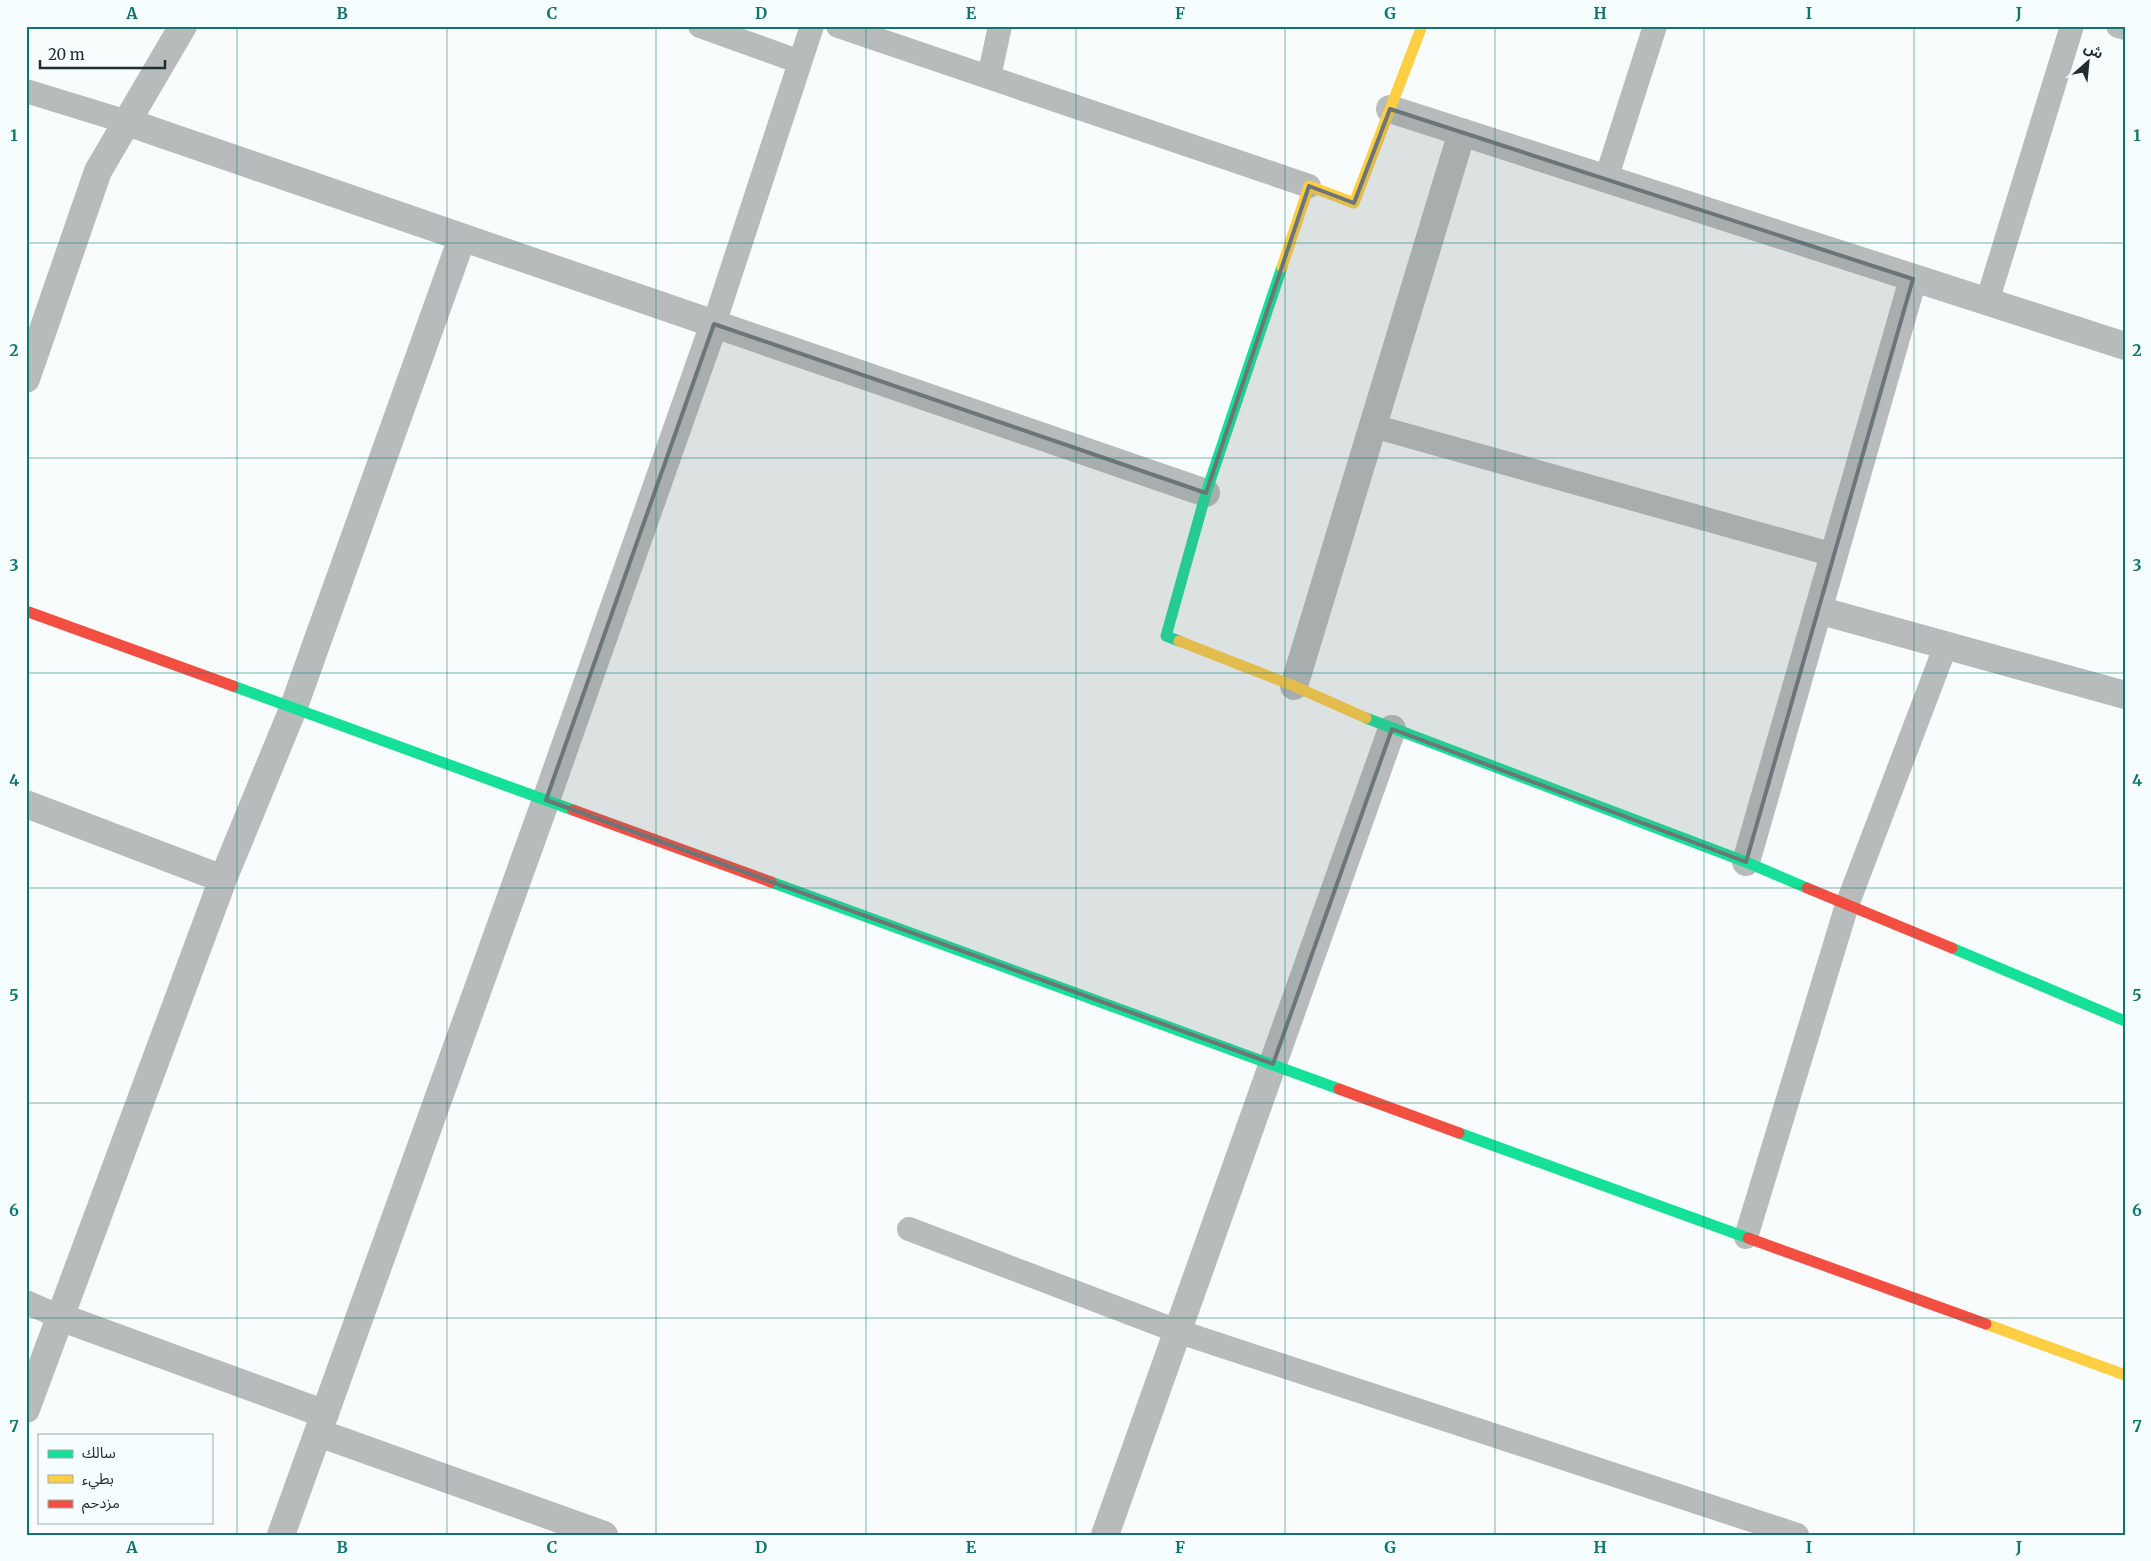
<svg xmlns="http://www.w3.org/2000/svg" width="2151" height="1561" font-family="Merriweather,'Noto Sans Arabic',serif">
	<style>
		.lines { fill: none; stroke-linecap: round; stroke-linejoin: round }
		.lane { stroke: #b7bbbc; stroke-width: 24 }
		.street { stroke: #b7bbbc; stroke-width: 28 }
		.fast { stroke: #16e098; stroke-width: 11 }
		.slow { stroke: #ffcf43; stroke-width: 11 }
		.jam { stroke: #f24e42; stroke-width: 11 }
		.marked { fill: #6c7679; fill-opacity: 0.2; stroke: #6c7679; stroke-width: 4; stroke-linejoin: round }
		.grid { fill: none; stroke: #0f766e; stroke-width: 1; stroke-opacity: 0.55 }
		.neatline { fill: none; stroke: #0f766e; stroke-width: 2 }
		.grid-label { font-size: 16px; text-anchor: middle; font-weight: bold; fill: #0f766e }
	</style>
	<rect width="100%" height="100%" fill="#f8fcfd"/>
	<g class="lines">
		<path class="lane" d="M700,26L800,62
			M838,26L1309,186
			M2118,26L2125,28
			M989,77L1000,26
			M26,91L127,122
			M1606,179L1655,26
			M1987,302L2072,26
			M714,324L812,26
			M1373,426L1834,555
			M909,1229L1177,1331L1797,1535
			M1746,1237L1847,905L1946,645
			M26,1302L60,1317"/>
		<path class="street" d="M1390,109L2125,346
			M127,122L1206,493
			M26,379L98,171L183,26
			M1818,610L2125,695
			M1294,686L1462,132
			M26,804L223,879
			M1746,862L1913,279
			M60,1317L325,1414
			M26,1409L223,879L293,709L462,238
			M319,1433L604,1535
			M281,1535L546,800L714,324
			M1105,1535L1392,729"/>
		<path class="fast" d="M1179,641L1166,636L1206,493L1282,267
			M233,686L573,810
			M1366,718L1746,862L1807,888
			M771,882L1339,1089
			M1952,948L2125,1021
			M1459,1133L1748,1238"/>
		<path class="slow" d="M1282,267L1309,186L1354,203L1422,26
			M1179,641L1294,686L1366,718
			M1986,1324L2125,1375"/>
		<path class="jam" d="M26,611L233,686
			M573,810L771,882
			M1807,888L1952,948
			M1339,1089L1459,1133
			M1748,1238L1986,1324"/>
	</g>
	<path class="marked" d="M1390,109L1913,279L1746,862L1392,729L1273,1064L546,800L714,324L1206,493L1309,186L1354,203Z"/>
	<path class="grid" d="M237,26V1535M447,26V1535M656,26V1535M866,26V1535M1076,26V1535M1285,26V1535M1495,26V1535M1704,26V1535M1914,26V1535M26,243H2125M26,458H2125M26,673H2125M26,888H2125M26,1103H2125M26,1318H2125"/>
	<rect width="2151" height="1561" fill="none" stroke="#f6fdff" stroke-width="55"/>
	<rect x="38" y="1434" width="175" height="90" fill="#f6fdff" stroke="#a0aaad"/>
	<rect x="48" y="1450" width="25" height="8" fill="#16e098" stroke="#a0aaad"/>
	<text x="82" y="1458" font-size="15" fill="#202e32">سالك</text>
	<rect x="48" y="1475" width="25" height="8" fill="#ffcf43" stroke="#a0aaad"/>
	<text x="82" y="1484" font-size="15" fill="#202e32">بطيء</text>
	<rect x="48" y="1500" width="25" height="8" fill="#f24e42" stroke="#a0aaad"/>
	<text x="82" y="1508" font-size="15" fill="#202e32">مزدحم</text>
	<g transform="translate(2088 62) rotate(27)" stroke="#f6fdff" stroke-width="4" paint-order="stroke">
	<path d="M0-4L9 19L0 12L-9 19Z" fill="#202e32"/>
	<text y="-8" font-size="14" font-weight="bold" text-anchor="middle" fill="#202e32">ش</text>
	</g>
	<path d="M40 60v8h125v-8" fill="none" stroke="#202e32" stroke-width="2.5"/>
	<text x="48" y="60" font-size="15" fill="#202e32" stroke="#f6fdff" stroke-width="4" paint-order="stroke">20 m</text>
	<rect x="28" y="28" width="2096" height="1506" class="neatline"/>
	<g class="grid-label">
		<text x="132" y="19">A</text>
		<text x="342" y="19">B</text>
		<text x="552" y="19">C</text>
		<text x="761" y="19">D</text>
		<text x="971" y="19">E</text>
		<text x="1180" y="19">F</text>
		<text x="1390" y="19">G</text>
		<text x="1600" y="19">H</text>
		<text x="1809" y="19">I</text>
		<text x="2019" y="19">J</text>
		<text x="14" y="141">1</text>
		<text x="2137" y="141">1</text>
		<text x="14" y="356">2</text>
		<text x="2137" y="356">2</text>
		<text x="14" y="571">3</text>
		<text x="2137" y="571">3</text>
		<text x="14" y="786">4</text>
		<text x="2137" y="786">4</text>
		<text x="14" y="1001">5</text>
		<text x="2137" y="1001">5</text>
		<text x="14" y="1216">6</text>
		<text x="2137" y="1216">6</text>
		<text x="14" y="1432">7</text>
		<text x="2137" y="1432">7</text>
		<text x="132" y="1553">A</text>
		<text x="342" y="1553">B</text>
		<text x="552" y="1553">C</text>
		<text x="761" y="1553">D</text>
		<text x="971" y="1553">E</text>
		<text x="1180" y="1553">F</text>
		<text x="1390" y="1553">G</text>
		<text x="1600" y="1553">H</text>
		<text x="1809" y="1553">I</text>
		<text x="2019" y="1553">J</text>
	</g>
</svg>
